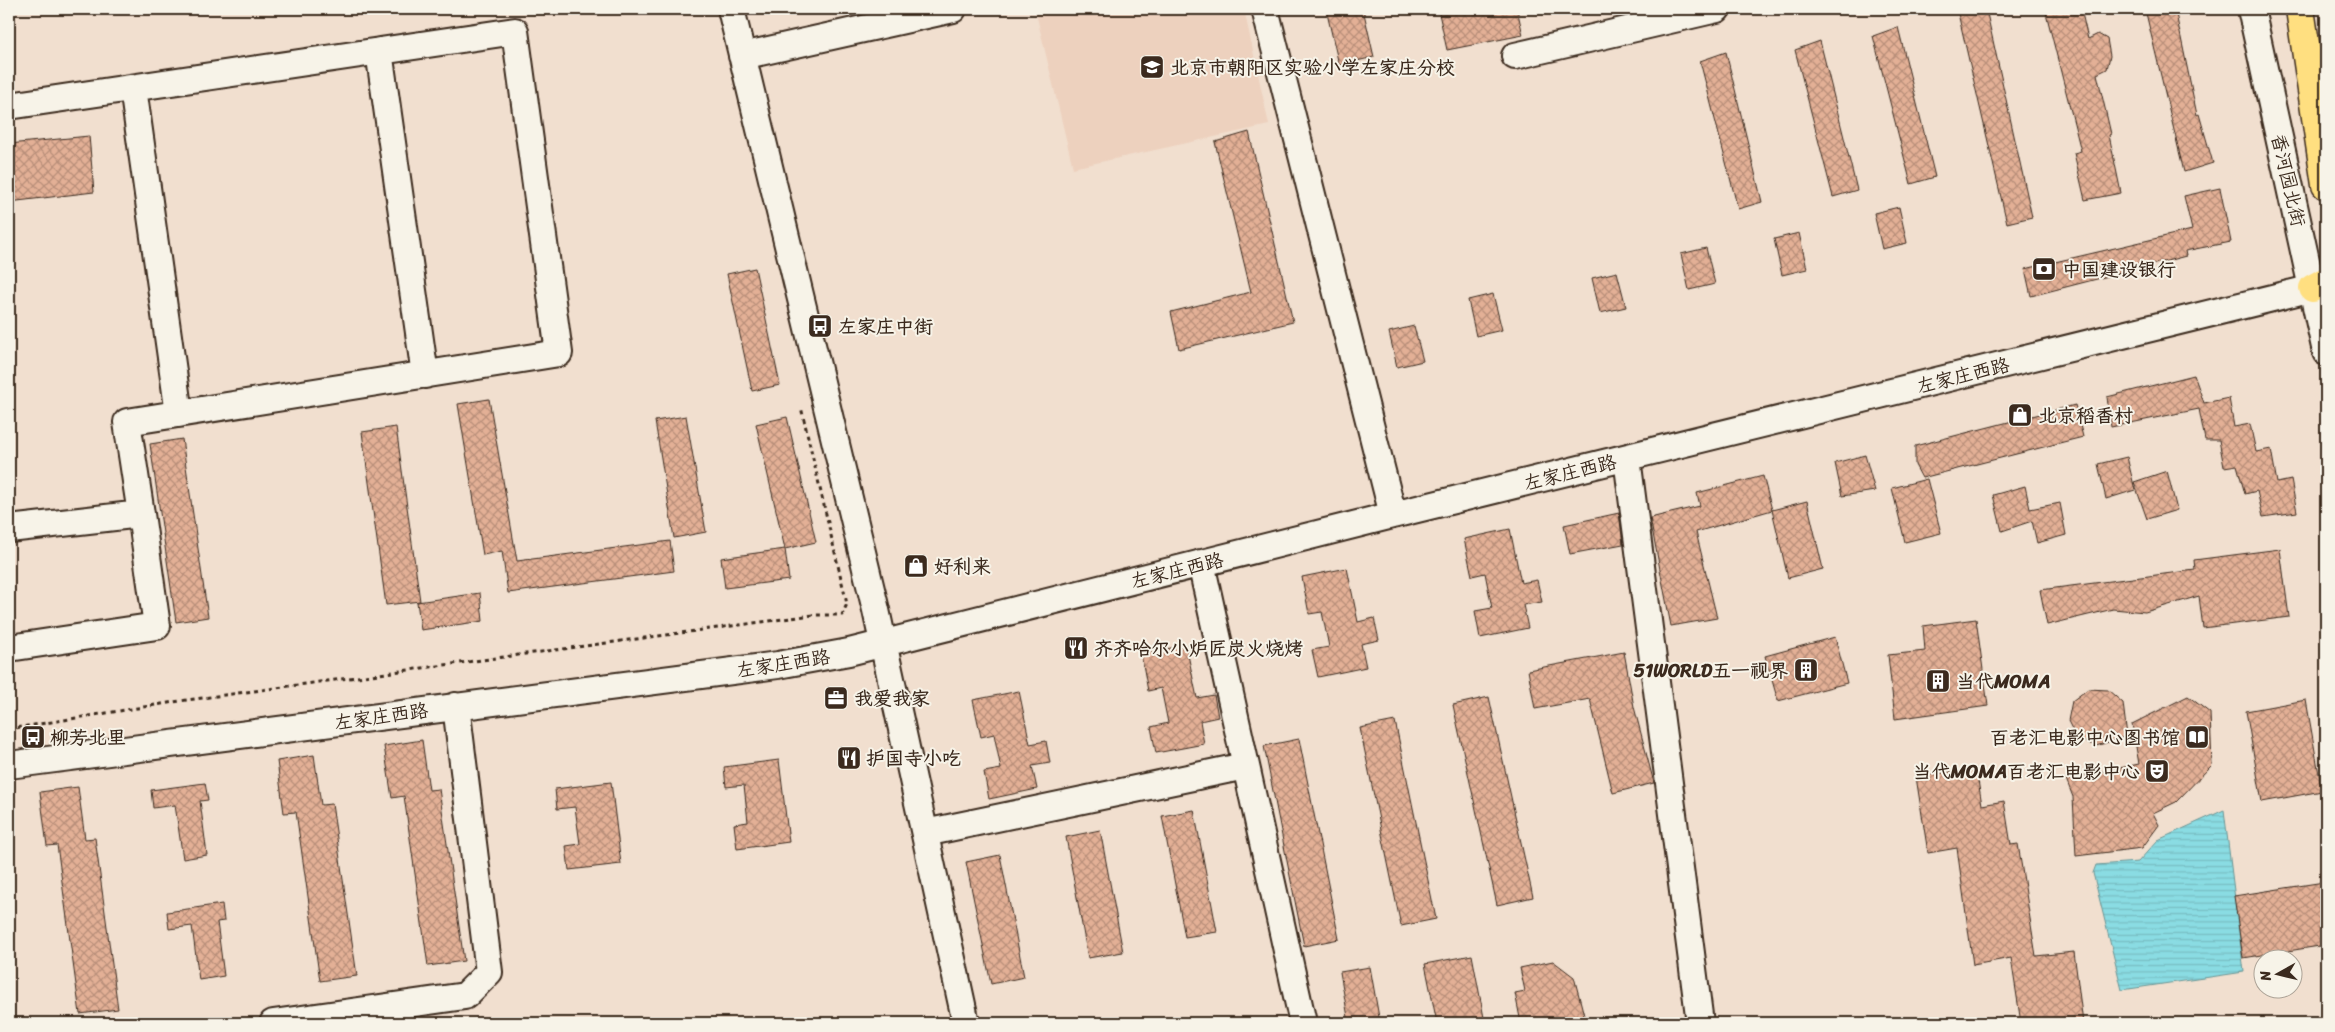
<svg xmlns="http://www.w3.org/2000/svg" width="2335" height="1032" font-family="Sriracha,'LXGW WenKai TC',sans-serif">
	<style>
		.built { fill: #edd1be }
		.water { fill: url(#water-rules); stroke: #6a9594 }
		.building { fill: url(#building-cross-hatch); stroke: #3b2a1e }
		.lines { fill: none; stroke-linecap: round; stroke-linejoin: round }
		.minor-casing { stroke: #3b2a1e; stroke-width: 30 }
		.major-casing { stroke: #3b2a1e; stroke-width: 31 }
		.highway-casing { stroke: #3b2a1e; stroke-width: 31 }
		.path { stroke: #3b2a1e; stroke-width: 3; stroke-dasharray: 4 4; stroke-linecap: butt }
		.minor { stroke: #f7f3e8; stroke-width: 26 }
		.major { stroke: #ffdf80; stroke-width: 28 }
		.highway { stroke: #ffdf80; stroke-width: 28 }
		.labels { text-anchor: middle; stroke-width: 4; stroke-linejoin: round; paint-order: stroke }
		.poi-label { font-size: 19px; font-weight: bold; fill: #3b2a1e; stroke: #f7f3e8; text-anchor: start }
		.street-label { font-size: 19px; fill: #3b2a1e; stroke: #f7f3e8 }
	</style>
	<defs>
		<pattern id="water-rules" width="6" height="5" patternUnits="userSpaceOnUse" patternTransform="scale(1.25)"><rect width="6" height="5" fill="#8adce3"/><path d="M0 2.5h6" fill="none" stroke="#78bdc2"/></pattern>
		<pattern id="building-cross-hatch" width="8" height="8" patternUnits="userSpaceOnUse" patternTransform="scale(1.25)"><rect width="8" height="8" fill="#e3b096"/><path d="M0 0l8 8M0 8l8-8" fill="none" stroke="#b98f7a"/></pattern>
	</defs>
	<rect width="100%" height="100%" fill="#f1dfcf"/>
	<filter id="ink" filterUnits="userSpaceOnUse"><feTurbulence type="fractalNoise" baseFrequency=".02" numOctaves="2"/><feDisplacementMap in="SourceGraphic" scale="10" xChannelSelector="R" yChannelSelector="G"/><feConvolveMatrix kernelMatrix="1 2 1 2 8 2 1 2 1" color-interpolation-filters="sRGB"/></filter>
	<g filter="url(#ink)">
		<path class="built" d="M1035,9H1244L1269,125L1073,168Z"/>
		<path class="water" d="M2224,810L2244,972L2122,990L2093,873L2096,865L2138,862L2158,840Z"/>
		<path class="building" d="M1326,9H1363L1374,57L1339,65Z
			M1438,9H1517L1523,35L1447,50Z
			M1957,9H1986L2032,217L2007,223Z
			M2045,9H2081L2088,39L2098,34L2107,39L2110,56L2107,69L2097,74L2111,134L2109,135L2121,193L2085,200L2074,153L2081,151Z
			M2145,9H2175L2197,115L2199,114L2213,163L2184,172Z
			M1898,27L1935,177L1911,184L1873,36Z
			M1820,41L1857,190L1833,197L1795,50Z
			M1726,52L1762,202L1738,209L1700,61Z
			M1249,132L1293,322L1179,349L1171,312L1251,292L1215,142Z
			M89,136L94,192L9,202V144Z
			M2220,188L2231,242L2185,251L2186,256L2031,296L2025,269L2192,230L2184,196Z
			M1899,207L1907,243L1882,249L1874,213Z
			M1799,233L1807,269L1782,275L1774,239Z
			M1706,248L1715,284L1689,290L1681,254Z
			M755,268L780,385L752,391L727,274Z
			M1617,272L1626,307L1600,313L1592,278Z
			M1493,294L1502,330L1476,336L1468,300Z
			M1414,326L1423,361L1397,367L1389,332Z
			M2194,375L2204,403L2229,398L2234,427L2250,424L2256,452L2271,449L2277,483L2291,480L2297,512L2263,517L2257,491L2245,494L2237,465L2224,467L2219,440H2205L2199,409L2111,427L2107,397Z
			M489,399L517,561L670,541L674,571L508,593L502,551L483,555L458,404Z
			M2075,405L2083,437L1922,478L1915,465V446Z
			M686,416L706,532L674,538L655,421Z
			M787,417L816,542L785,549L756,424Z
			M396,427L420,601L386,605L362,432Z
			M182,439L208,617L176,622L150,444Z
			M1865,455L1875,491L1842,496L1835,463Z
			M2127,457L2135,490L2106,499L2098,464Z
			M2167,471L2177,510L2147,519L2134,482Z
			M1763,476L1772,510L1696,532L1717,618L1671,626L1650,518L1700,506L1697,493Z
			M1927,479L1941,533L1905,542L1892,488Z
			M2025,486L2030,509L2060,503L2066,535L2037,543L2032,521L2002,531L1993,495Z
			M1807,501L1823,569L1788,578L1772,510Z
			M1619,513L1623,544L1570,554L1564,525Z
			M1510,529L1521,583L1537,580L1542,602L1523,605L1528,628L1480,638L1475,611L1492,608L1485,573L1472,576L1464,539Z
			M785,549L789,580L725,588L721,558Z
			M2280,549L2289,617L2203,628L2199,596L2145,612L2113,609L2047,625L2040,590L2195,570L2194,560Z
			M1347,568L1358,622L1374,618L1379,640L1361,644L1366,667L1318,677L1312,650L1329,647L1322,612L1309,614L1302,577Z
			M480,593L483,621L421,630L417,602Z
			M1976,619L1988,706L1895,719L1888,655L1925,651L1923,626Z
			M1835,637L1847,683L1778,701L1765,656Z
			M1186,645L1197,698L1214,695L1218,717L1200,721L1204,744L1156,753L1151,727L1168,723L1161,688L1148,691L1141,654Z
			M1624,652L1634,707L1654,783L1613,793L1590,699L1535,709L1528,670Z
			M2088,689L2108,690L2123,703L2127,736L2096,746L2077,739L2068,721L2072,701Z
			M1019,691L1030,744L1046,741L1050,763L1032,766L1037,789L989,799L984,772L1001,769L994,734L981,737L973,700Z
			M2188,696L2210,713L2212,765L2176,802L2153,813L2159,825L2142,848L2076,856L2073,797L2066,779L2139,764L2132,724Z
			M1489,697L1533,897L1497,905L1453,705Z
			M2306,700L2322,791L2262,802L2246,711Z
			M1395,721L1436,919L1401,926L1360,728Z
			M1299,739L1339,939L1304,946L1264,746Z
			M422,740L429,790L439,789L464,961L428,966L404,796L392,798L384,746Z
			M314,755L321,805L332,804L357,976L320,981L296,812L284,813L277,761Z
			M779,760L789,842L737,849L734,824L748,822L744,785L726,787L724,767Z
			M1976,768L1982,805L2004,801L2011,845L2018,844L2036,956L2074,952L2083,1023H2021L2011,958L1973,965L1957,848L1928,853L1916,777Z
			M611,782L621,864L569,870L566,846L580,844L575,807L557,809L555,789Z
			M205,783L208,800L200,801L207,855L183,859L175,805L153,808L151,790Z
			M78,787L85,839L95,838L118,1009L80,1014L57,845L47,846L40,792Z
			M1194,810L1217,932L1185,937L1162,816Z
			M1100,830L1123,952L1088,958L1066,837Z
			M1000,855L1024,977L991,984L966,862Z
			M2324,882L2326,898V945L2243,958L2234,896Z
			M222,904L224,921L217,922L224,976L199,980L192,926L169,929L167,912Z
			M1472,955L1485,1023H1437L1425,964Z
			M1553,961L1574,977L1586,1023H1521L1515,993L1525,991L1520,968Z
			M1370,967L1380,1023H1349L1340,972Z"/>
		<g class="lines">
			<defs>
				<path id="minor" d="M731,9L876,610L966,1023
					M1265,9L1393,515
					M2251,9L2326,352
					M379,51L425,375
					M742,56L953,9
					M1515,56L1717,9
					M133,88L179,414
					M9,106L515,31L559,353L127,422L141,514L9,529
					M1627,458L1700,1023
					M1201,563L1303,1023
					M9,648L157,626L141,514
					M9,765L778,665L849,652L1393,515L2313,288
					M925,833L1245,766
					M273,1023L465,996L489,972L456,706"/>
				<path id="major" d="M2313,288L2326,281"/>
				<path id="highway" d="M2300,9L2326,185"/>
			</defs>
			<use href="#minor" class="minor-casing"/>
			<use href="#major" class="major-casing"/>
			<use href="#highway" class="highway-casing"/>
			<path class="path" d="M9,729L180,701L813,615H842L847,604L801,407"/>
			<use href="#minor" class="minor"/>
			<use href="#major" class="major"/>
			<use href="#highway" class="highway"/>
		</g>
	</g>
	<defs>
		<symbol id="school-square" viewBox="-11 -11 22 22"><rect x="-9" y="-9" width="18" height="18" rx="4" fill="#3b2a1e" stroke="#f7f3e8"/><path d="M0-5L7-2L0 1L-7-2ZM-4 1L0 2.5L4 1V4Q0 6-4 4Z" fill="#fff"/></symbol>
		<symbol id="bank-square" viewBox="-11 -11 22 22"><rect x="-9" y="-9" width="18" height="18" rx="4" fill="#3b2a1e" stroke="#f7f3e8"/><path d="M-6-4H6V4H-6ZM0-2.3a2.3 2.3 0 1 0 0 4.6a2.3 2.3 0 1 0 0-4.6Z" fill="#fff"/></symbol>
		<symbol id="bus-square" viewBox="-11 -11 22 22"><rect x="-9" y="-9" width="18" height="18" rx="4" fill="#3b2a1e" stroke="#f7f3e8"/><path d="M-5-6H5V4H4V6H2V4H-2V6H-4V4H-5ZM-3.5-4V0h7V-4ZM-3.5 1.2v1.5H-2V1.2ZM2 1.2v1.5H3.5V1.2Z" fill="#fff"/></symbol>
		<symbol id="shop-square" viewBox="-11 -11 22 22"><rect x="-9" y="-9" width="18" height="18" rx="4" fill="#3b2a1e" stroke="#f7f3e8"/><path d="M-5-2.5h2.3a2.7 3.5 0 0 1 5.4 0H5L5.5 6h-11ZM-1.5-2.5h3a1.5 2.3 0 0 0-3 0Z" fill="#fff"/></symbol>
		<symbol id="restaurant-square" viewBox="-11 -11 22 22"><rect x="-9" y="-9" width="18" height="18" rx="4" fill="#3b2a1e" stroke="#f7f3e8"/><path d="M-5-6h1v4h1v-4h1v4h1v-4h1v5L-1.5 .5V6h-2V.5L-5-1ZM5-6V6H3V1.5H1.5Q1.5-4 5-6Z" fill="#fff"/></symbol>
		<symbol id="building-square" viewBox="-11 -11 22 22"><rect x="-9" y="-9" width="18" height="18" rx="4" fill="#3b2a1e" stroke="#f7f3e8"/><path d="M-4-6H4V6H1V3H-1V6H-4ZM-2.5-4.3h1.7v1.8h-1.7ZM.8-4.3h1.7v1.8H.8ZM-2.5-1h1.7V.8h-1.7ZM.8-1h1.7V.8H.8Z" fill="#fff"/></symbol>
		<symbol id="office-square" viewBox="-11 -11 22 22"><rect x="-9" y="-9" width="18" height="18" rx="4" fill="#3b2a1e" stroke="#f7f3e8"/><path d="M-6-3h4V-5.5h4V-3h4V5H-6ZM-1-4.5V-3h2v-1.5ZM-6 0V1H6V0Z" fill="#fff"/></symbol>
		<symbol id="library-square" viewBox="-11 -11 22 22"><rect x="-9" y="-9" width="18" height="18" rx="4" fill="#3b2a1e" stroke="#f7f3e8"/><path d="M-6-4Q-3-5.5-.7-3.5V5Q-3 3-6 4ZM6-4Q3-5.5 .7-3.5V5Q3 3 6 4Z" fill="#fff"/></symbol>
		<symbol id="theatre-square" viewBox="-11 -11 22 22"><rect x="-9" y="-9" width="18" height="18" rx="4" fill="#3b2a1e" stroke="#f7f3e8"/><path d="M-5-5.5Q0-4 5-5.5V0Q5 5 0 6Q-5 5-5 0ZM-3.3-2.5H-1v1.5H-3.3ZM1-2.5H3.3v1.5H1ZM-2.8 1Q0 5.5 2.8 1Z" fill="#fff"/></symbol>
	</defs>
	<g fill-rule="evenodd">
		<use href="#school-square" x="1138" y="53" width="28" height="28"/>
		<use href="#bank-square" x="2030" y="255" width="28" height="28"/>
		<use href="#bus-square" x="806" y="312" width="28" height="28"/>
		<use href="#shop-square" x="2006" y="401" width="28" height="28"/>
		<use href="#shop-square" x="902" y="552" width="28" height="28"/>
		<use href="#restaurant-square" x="1062" y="634" width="28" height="28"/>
		<use href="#building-square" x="1792" y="656" width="28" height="28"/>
		<use href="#building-square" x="1924" y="667" width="28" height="28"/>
		<use href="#office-square" x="822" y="684" width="28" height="28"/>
		<use href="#bus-square" x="19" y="723" width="28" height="28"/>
		<use href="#library-square" x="2183" y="723" width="28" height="28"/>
		<use href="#restaurant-square" x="835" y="744" width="28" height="28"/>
		<use href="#theatre-square" x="2143" y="757" width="28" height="28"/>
	</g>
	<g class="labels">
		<g class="poi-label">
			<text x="1170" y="74">北京市朝阳区实验小学左家庄分校</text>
			<text x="2062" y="276">中国建设银行</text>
			<text x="838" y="333">左家庄中街</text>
			<text x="2038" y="422">北京稻香村</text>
			<text x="934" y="573">好利来</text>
			<text x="1094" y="655">齐齐哈尔小炉匠炭火烧烤</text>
			<text x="1788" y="677" text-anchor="end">51WORLD五一视界</text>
			<text x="1956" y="688">当代MOMA</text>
			<text x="854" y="705">我爱我家</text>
			<text x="50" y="744">柳芳北里</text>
			<text x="2180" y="744" text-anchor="end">百老汇电影中心图书馆</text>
			<text x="866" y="765">护国寺小吃</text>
			<text x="2140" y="778" text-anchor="end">当代MOMA百老汇电影中心</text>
		</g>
		<g class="street-label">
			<text transform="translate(2289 180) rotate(77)" y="7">香河园北街</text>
			<text transform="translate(1963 375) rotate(-14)" y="7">左家庄西路</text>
			<text transform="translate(1570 472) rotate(-14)" y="7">左家庄西路</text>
			<text transform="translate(1177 570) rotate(-14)" y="7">左家庄西路</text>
			<text transform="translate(783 663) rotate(-9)" y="7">左家庄西路</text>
			<text transform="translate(381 716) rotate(-8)" y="7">左家庄西路</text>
		</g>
	</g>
	<rect width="2335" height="1032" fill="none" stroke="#f7f3e8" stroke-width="30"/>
	<rect x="15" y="15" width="2305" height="1002" fill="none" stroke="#3b2a1e" stroke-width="2" filter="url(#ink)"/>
	<g transform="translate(2278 974) rotate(262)"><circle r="24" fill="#f7f3e8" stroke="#aca397"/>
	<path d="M0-4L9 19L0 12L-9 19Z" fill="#3b2a1e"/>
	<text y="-8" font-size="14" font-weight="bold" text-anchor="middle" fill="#3b2a1e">N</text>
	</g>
</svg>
